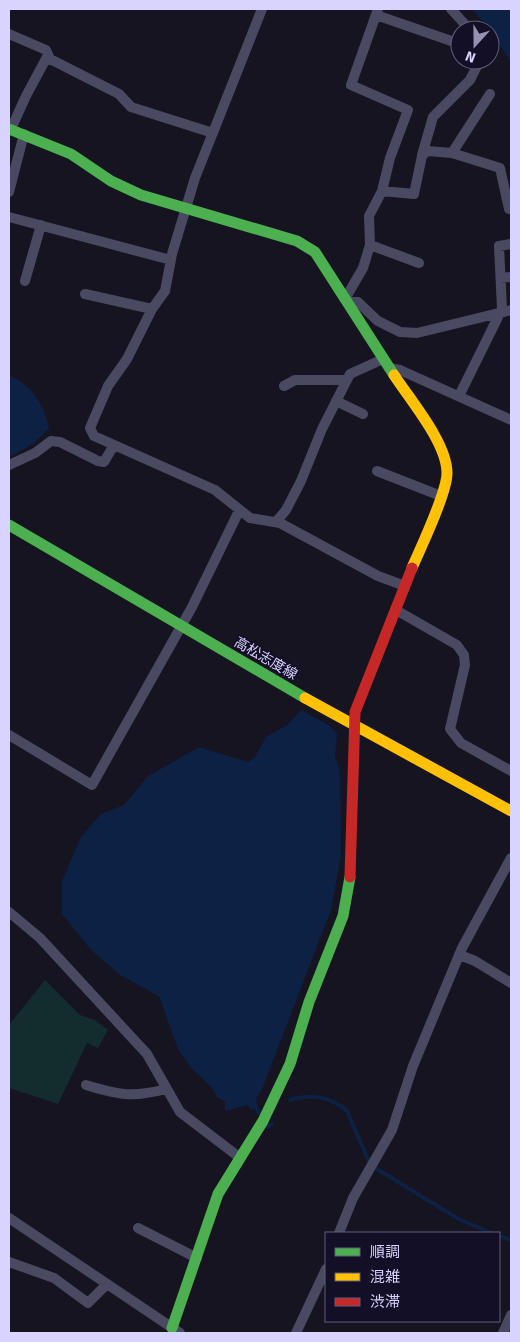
<svg xmlns="http://www.w3.org/2000/svg" width="520" height="1342" font-family="Signika,'Noto Sans JP',sans-serif">
	<style>
		.green { fill: #132c2d }
		.water { fill: #0d2144 }
		.lines { fill: none; stroke-linecap: round; stroke-linejoin: round }
		.stream { stroke: #0d2144; stroke-width: 4 }
		.street { stroke: #4a4962; stroke-width: 10 }
		.fast { stroke: #4caf50; stroke-width: 11 }
		.slow { stroke: #ffc107; stroke-width: 11 }
		.jam { stroke: #c62828; stroke-width: 11 }
		.labels { text-anchor: middle; stroke-width: 4; stroke-linejoin: round; paint-order: stroke }
		.street-label { font-size: 14px; fill: #d9d4ff; stroke: #130f26 }
	</style>
	<rect width="100%" height="100%" fill="#161421"/>
	<path class="green" d="M45,980L80,1015L95,1020L108,1030L98,1048L87,1043L58,1104L9,1088V1025Z"/>
	<path class="water" d="M472,9H511V62L490,30Z
		M9,376C31,383 45,406 49,428L33,444L9,457Z
		M301,710L329,725L337,734L335,756L340,771L341,856L331,910L261,1092L256,1098L258,1106L251,1110L247,1105L225,1111V1102L218,1098L212,1088L191,1068L178,1049L159,996L120,975L91,950L62,914V881L81,837L101,814L124,805L148,776L199,747L248,762L255,757L266,737L287,725Z"/>
	<g class="lines">
		<path class="stream" d="M290,1100C312,1094 330,1096 347,1111L370,1164
			M256,1108L259,1113
			M267,1127L272,1124
			M377,1169L457,1218L491,1233
			M499,1236L511,1240"/>
		<path class="street" d="M262,9L195,178L172,254L165,291L152,309L127,359L108,386L90,428L94,436L215,490L250,518L280,523L378,576L405,586
			M451,9L470,30
			M376,15L460,44
			M9,34L46,50L50,59L119,94L131,107L213,133
			M11,129L26,96L48,55
			M452,153L490,94
			M422,155L433,117L470,80L480,60
			M382,191L414,194L422,156L427,151L452,153L500,168L509,209
			M9,192L24,134
			M9,217L171,260
			M370,245L419,263
			M501,278L511,277
			M25,281L41,225
			M85,294L152,309
			M345,299L363,268L370,245L369,216L382,191L390,158L408,110L351,85L378,9
			M347,302H358L378,321L400,332L417,333L511,310
			M389,368L400,370L511,420
			M284,386L295,380H347
			M459,396L502,309L499,246L511,244
			M336,401L363,414
			M9,465L35,453L51,441L60,442L98,461L104,462L114,445
			M377,471L441,496
			M276,522L286,510L301,481L322,429L350,374L383,359
			M396,610L457,645L464,655L465,665L450,729L461,743L511,771
			M9,735L92,785L192,607L239,511
			M9,912L40,938L147,1054L180,1112L239,1157
			M460,955L475,961L511,983
			M86,1085C119,1095 132,1098 166,1089
			M9,1218L180,1333
			M138,1228L197,1258
			M339,1233L353,1198L392,1130L413,1066L462,948L511,858
			M9,1262L54,1278L88,1303L107,1284
			M296,1333L326,1269
			M503,1333L511,1315"/>
		<path class="fast" d="M9,129L71,154L111,181L141,195L297,241L315,252L394,375
			M9,525L305,698
			M172,1328L218,1194L263,1121L290,1064L309,1002L343,916L350,877"/>
		<path class="slow" d="M394,375C411,401 447,443 447,473C447,493 421,547 412,568
			M305,698L511,811"/>
		<path class="jam" d="M350,877L355,712L412,568"/>
	</g>
	<g class="labels">
		<g class="street-label">
			<text transform="translate(266 658) rotate(30)" y="5">高松志度線</text>
		</g>
	</g>
	<rect width="520" height="1342" fill="none" stroke="#d9d4ff" stroke-width="20"/>
	<rect x="325" y="1232" width="175" height="90" fill="#130f26" stroke="#625e7d"/>
	<rect x="335" y="1248" width="25" height="8" fill="#4caf50" stroke="#625e7d"/>
	<text x="370" y="1257" font-size="15" fill="#d9d4ff">順調</text>
	<rect x="335" y="1273" width="25" height="8" fill="#ffc107" stroke="#625e7d"/>
	<text x="370" y="1282" font-size="15" fill="#d9d4ff">混雑</text>
	<rect x="335" y="1298" width="25" height="8" fill="#c62828" stroke="#625e7d"/>
	<text x="370" y="1307" font-size="15" fill="#d9d4ff">渋滞</text>
	<g transform="translate(475 45) rotate(201)"><circle r="24" fill="#130f26" stroke="#625e7d"/>
	<path d="M0-4L9 19L0 12L-9 19Z" fill="#9591b1"/>
	<text y="-8" font-size="14" font-weight="bold" text-anchor="middle" fill="#d9d4ff">N</text>
	</g>
</svg>
